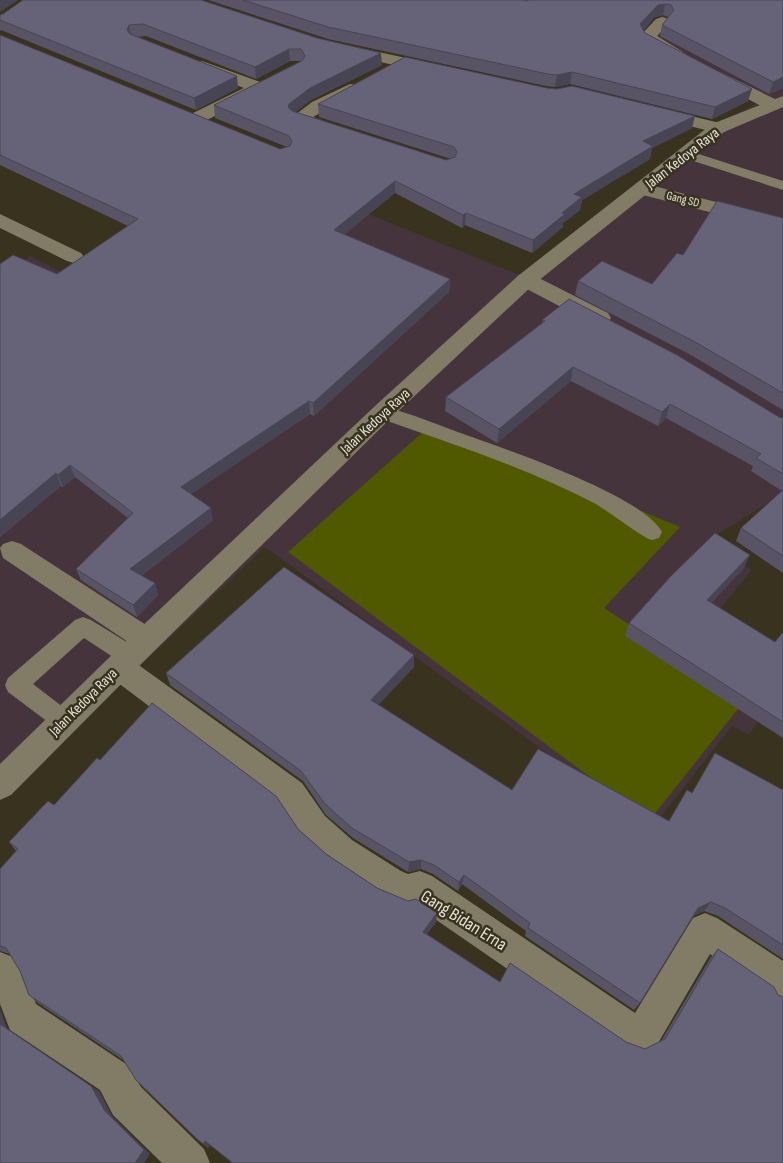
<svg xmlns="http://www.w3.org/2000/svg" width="783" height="1163" font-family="'Sofia Sans Condensed',sans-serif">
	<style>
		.commercial { fill: #46343d }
		.green { fill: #505900 }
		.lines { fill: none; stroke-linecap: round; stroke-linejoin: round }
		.service { fill: #827c66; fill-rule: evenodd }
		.minor { fill: #827c66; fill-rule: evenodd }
		.tertiary { fill: #827c66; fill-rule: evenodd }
		.wall { fill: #585466 }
		.shaded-wall { fill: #474553 }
		.building { fill: #666277; stroke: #474553 }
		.labels { text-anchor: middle; stroke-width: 5; stroke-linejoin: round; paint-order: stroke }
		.far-street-label { font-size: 12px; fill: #e7e4d8; stroke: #38321f }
		.street-label { font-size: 15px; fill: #e7e4d8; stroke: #38321f }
		.near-street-label { font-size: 18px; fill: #e7e4d8; stroke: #38321f }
	</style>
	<rect width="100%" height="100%" fill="#38321f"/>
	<path class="commercial" d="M783,0V494L708,540L752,570L718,611L783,684L749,735L732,726L651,829L265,547L0,800V277L30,256L97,290L358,210L522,276L701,132L765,99L640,36L668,10Z"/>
	<path class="green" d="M432,424L680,527L604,608L745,700L649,821L288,552Z"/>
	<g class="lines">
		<path class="service" d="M686,150L783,181V190L681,157L679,154L681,151Z
			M383,406C412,414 441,426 469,436C511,451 643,496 662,532L659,538C657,538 654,540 652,540C646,540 604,508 594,503C525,467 449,443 376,417L374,412L376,407Z
			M83,617L91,620L138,649L141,656L138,663L130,665L122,663L84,638L33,684L72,714L76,721L72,728L64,731L56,728L8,692L5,685L8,678L75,620Z"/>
		<path class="minor" d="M662,17L668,19L670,22L657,36L683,52L685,55L683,58C668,62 648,48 640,36L656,19Z
			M346,45L434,64L440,65L442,69L440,73L434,74L340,53L338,50L340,47Z
			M202,61L263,83L266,87L254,96L203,122L197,123L191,122L188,118L191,114L244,88L196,70L194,66L196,62Z
			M718,71L779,101L782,105L779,109L773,110L767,109L712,80L710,76L712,72Z
			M350,84L356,85L359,89L356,93L313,117L335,125L338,129L335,133C322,136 306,127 294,122L291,118L312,102Z
			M658,108L724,124L727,128L724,132L718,133L652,117L649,113L652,109Z
			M642,183L783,219V231L635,193L632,189L635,185Z
			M0,214L81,253L84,257L81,261L74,263L67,261L0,228Z
			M526,274L533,275L608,313L611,318L608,323L600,325L592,323L519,285L515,280L519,275Z
			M12,541L21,544L157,632L161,640L157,648L147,652L137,648L3,558L0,548L3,544Z
			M119,655L129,658L302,783L325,816L352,840L401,871L408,874L420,871L432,876L635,1013L693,918L705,913L717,918L783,961V1006L770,1001L767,993L710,954L657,1045L638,1054L621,1047L416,906L408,908L378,896L328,862L301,838L280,805L109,676L104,667L109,658Z
			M0,952L13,957L27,980L36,1004L126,1064L141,1087L204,1149L210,1163H162L113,1115L100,1090L10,1030L0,1004Z"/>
		<path class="tertiary" d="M783,96V107L724,132L533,285L391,418L140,665L11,795L0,800V764L120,647L375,406L519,275L712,124Z"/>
	</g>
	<path class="wall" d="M201,0L382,65L311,100L295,112L446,160L451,159L319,117L318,104L692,128L652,148L650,159L582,200L580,210L563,223V227L532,253L465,225L462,228L395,193L344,234L450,279L449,292L314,416L310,414L191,494L213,520L141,576L155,583L158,595L137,617L81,580L76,569L128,518L75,477L63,487L61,486L0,537V264L57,274L128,226L0,165V35L280,149L287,147L215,118L214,105L301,61H290L256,79L146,36L137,37L238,88L196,110L1,30L0,31V15Z
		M208,0H523L527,1L525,0H783V88L769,94L660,36L662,25L669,17L663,15L655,17L644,30L645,33L748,101L712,119L570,84L555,87L546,86L328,39Z
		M783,218V410L691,355L575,295L578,281L652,284L683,255Z
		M542,320L779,417L783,418V573L736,541L741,528L782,491L751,471L753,466L666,418L658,426L571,381L497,443L445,411L446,397L542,323Z
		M744,568L711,603L775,642L783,632V738L625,636L629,623Z
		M414,667L378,705L512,790L669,821L692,793L783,790V959L718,916L704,911L693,916L640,1003L634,1010L525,936L526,931L462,884L458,891L433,874L421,869L408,872L353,838L326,815L303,781L170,685L166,673Z
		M100,760L298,829L326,854L377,888L437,913L436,922L427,934L500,982L626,1042L645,1049L661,1041L711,957L718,949L778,995L783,1163H232L210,1145L208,1148L195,1137L123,1060L38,1003L29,995L20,971L10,954L0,951V869L16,851L9,842L54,805Z"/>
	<path class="shaded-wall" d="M0,0H18L0,12Z
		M665,4L663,15L655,17L638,36L640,24L658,5Z
		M129,25L131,37L127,30Z
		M289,49L290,61L256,79L255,67Z
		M381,53L382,65L311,100L290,117L289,104L310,88Z
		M572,72L570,84L555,87L557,75Z
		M237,76L238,88L196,110L194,98Z
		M783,77V88L769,94L773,82Z
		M752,89L748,101L712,119L715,107Z
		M695,116L692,128L652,148L650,159L582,200L580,210L563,223V227L532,253L533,240L562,213L574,194L643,141Z
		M395,181V193L334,243V230Z
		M466,213L465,225L462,228L463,215Z
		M450,279L449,292L314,416L313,403Z
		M573,367L571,381L497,443L499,429Z
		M309,401L310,414L184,499L181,487Z
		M670,404L666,418L658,426L662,412Z
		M70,465L75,477L63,487L58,475Z
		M56,473L61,486L0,537V520Z
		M211,508L213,520L134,581L130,569Z
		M750,555L744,568L701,613L707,600Z
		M155,583L158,595L137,617L133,605Z
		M414,655V667L372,712L371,700Z
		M421,860V869L408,872L409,862Z
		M464,875L462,884L458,891L459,882Z
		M711,902L704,911L691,917L698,908Z
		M437,913L436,922L422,940L423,932Z
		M0,1009L8,1031L0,1024Z
		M91,1086L99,1091L112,1116L150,1154L144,1163H135L105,1111Z
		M205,1141L210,1145L208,1148L203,1144Z"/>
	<path class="building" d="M23,0H201L317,38L381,53L310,88L289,104L288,107L292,111L446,160L455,157L457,152L454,147L318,104L405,57L547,88L557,89L572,86L695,116L643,141L653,146L574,194L582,197L562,213L565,214L533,240L466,213L463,215L395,181L334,230L450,279L313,403L309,401L181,487L211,508L130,569L155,583L133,605L76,569L133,513L70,465L58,475L56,473L0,520V264L13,255L57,274L138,219L0,155V35L280,149L290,146L292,141L289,136L214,105L302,61L305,56L301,49H289L255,67L143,24L129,25L127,30L130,34L237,76L194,98L0,20V15L3,14Z
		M243,0H523L527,1L529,0H783V77L773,82L662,25L674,10L671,5L665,4L658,5L640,24L645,33L752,89L715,107L572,72L557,75L548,74L328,27Z
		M717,201L783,218V393L695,342L578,281L602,261L652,284L677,253L683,255Z
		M569,299L677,355L779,417L783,418V474L756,458L761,454L670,404L662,412L573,367L499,429L446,397L545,321L542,320Z
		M783,490V556L741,528Z
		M715,533L750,555L707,600L775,642L783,632V722L629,623L671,576Z
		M284,567L414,655L371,700L512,790L538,749L669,821L687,790L692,793L715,753L783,790V945L725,908L711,902L698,908L640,1003L528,928L530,923L464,875L459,882L434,865L421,860L409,862L352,828L325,804L301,771L166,673Z
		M152,703L276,796L298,829L326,854L377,888L408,901L416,899L437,913L423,932L500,982L510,963L626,1042L645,1049L665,1039L718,949L774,987L778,995L783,997V1163H233L205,1141L203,1144L195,1137L136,1080L121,1056L29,995L20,971L6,948L0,946V869L18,849L9,842L48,801L54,805L97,758L100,760Z
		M0,1024L91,1086L105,1111L144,1150L135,1163H0Z"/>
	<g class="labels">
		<g class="far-street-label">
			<text transform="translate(683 199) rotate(14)" y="4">Gang SD</text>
		</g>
		<g class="street-label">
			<text transform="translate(682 158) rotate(-38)" y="5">Jalan Kedoya Raya</text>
			<text transform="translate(375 421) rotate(-43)" y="5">Jalan Kedoya Raya</text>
			<text transform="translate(83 702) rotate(-45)" y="5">Jalan Kedoya Raya</text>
		</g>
		<g class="near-street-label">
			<text transform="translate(464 920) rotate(32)" y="6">Gang Bidan Erna</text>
		</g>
	</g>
</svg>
